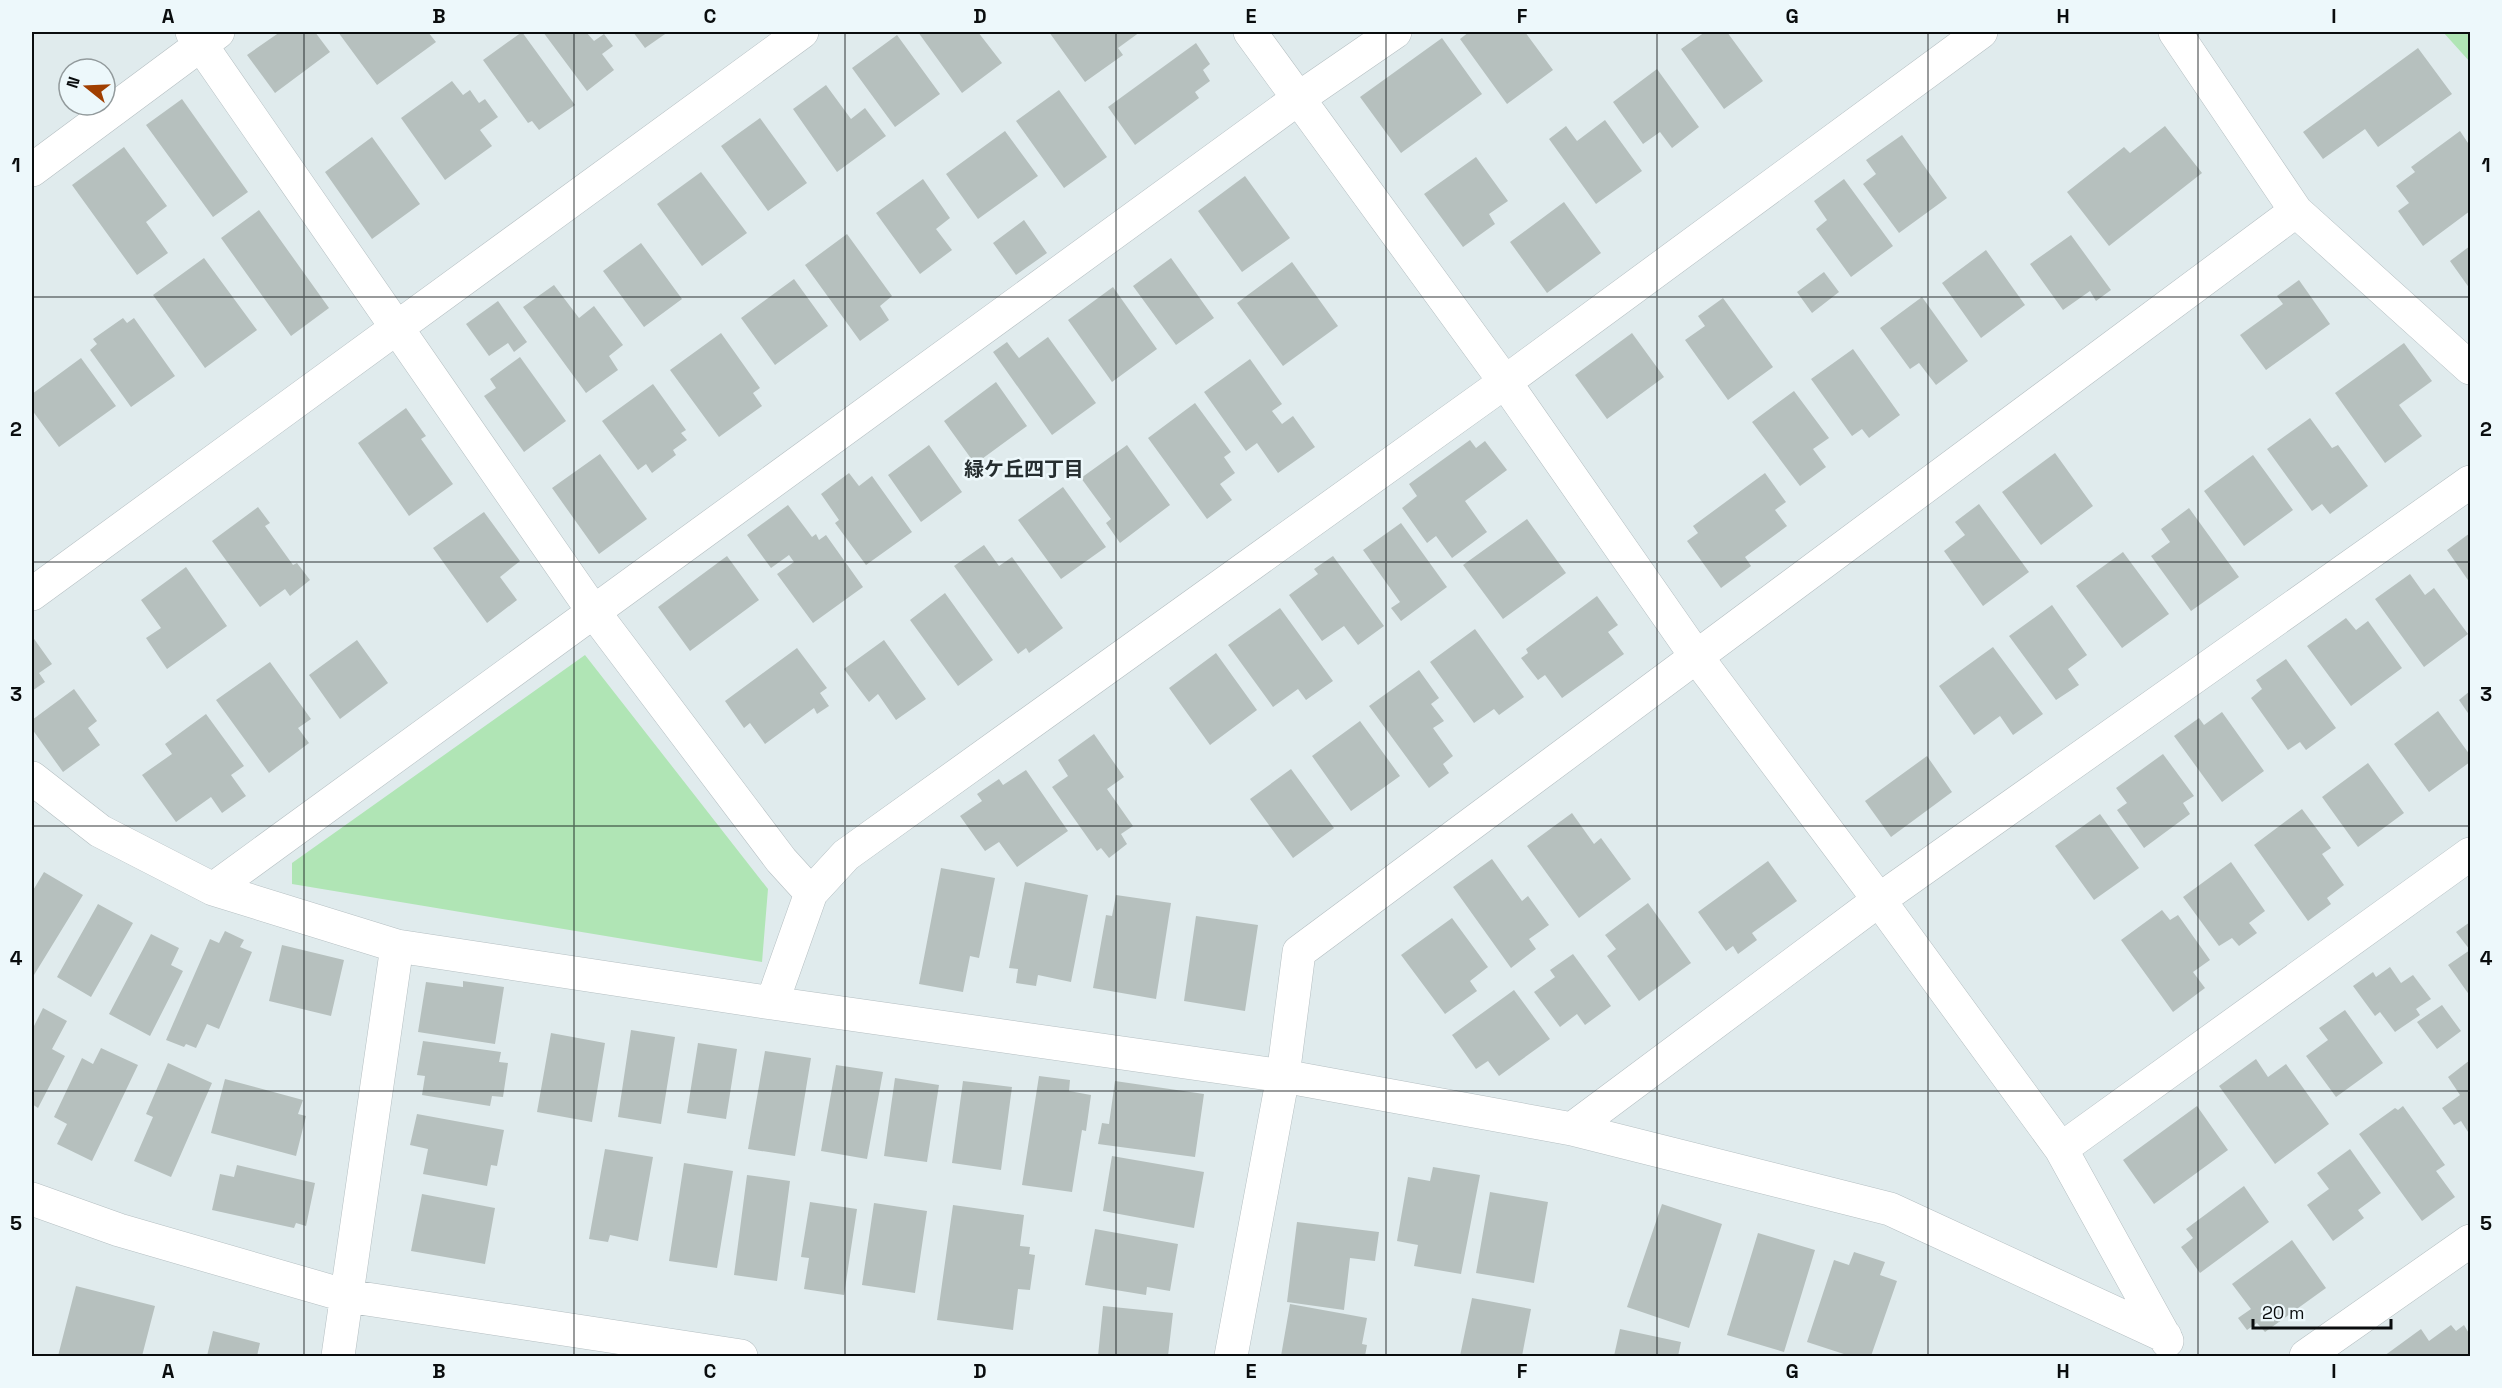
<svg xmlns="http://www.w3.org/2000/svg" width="2502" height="1388" font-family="'Space Grotesk','Noto Sans JP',sans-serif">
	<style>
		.green { fill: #b0e5b5 }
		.building { fill: #b6c0be }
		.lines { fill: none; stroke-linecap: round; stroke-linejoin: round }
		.minor-casing { stroke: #b5bfc2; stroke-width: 34 }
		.minor { stroke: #fff; stroke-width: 33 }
		.grid { fill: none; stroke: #0a0d0e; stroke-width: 1.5; stroke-opacity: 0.55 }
		.labels { text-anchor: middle; stroke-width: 5; stroke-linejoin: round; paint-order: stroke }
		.neighbourhood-label { font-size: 20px; font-weight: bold; fill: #262e30; stroke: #edf8fb }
		.neatline { fill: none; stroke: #0a0d0e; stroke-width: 2 }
		.grid-label { font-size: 20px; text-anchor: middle; font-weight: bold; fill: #0a0d0e }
	</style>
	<rect width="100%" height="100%" fill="#e0ebed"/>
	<path class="green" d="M2443,32H2470V63V62Z
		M585,655L768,889L762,962L292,884V863Z"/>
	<path class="building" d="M280,32H315L330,52L275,93L247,55Z
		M338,32H428L436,42L377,85Z
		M522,32L575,105L539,130L532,121L528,123L483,60Z
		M543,32H586L594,41L604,34L613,46L602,54L614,70L587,91Z
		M633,32H668L645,48Z
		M918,32H978L1002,63L962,93Z
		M1049,32H1140L1118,48L1123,55L1085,82Z
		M1469,32H1525L1553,70L1507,104L1460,39Z
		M1705,32H1727L1763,81L1724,109L1681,49Z
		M897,35L940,94L895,127L852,68Z
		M1442,38L1482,94L1401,153L1360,97Z
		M1196,43L1210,64L1203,70L1210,81L1195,92L1199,98L1135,145L1108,107Z
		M2418,48L2452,94L2378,147L2365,129L2323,159L2303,132Z
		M1657,69L1699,127L1672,148L1660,132L1643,144L1613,102Z
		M452,81L463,95L470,90L479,103L485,99L498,117L480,130L492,146L445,180L401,118Z
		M826,85L851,119L865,108L886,136L837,172L793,109Z
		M1059,90L1107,157L1064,188L1016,121Z
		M182,99L248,192L213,217L146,125Z
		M760,118L807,183L768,211L721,146Z
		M1605,120L1642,171L1596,204L1549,139L1566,126L1577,141Z
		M2165,126L2202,173L2109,246L2067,192L2124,147L2130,153Z
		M1005,131L1038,176L978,219L946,174Z
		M2460,131L2470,146V211L2423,246L2398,211L2409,203L2396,186L2415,172L2411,167Z
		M1902,135L1947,198L1899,233L1863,184L1876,174L1866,160Z
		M372,137L420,204L372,239L325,172Z
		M124,147L167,206L146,222L168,253L137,275L72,185Z
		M1476,157L1508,201L1489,214L1495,224L1463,247L1424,194Z
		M701,172L747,233L702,266L657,204Z
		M1245,176L1290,238L1242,272L1198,211Z
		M923,179L950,218L936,229L952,250L920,274L876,213Z
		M1844,179L1893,246L1851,277L1816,229L1827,220L1814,201Z
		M1564,202L1601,253L1547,293L1510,242Z
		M259,210L329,308L291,336L221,238Z
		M1024,220L1047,253L1016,275L993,243Z
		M847,234L892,296L880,306L889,320L860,341L805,265Z
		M2071,235L2111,290L2096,301L2090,291L2063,310L2030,264Z
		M641,243L682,299L644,327L603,271Z
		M2470,246V289L2450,261Z
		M1986,250L2025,305L1981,338L1942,283Z
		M204,258L257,330L205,368L153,295Z
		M1171,258L1214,318L1176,345L1133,286Z
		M1292,262L1338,326L1283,366L1237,303Z
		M1824,272L1839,292L1812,313L1797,292Z
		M794,279L828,326L775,365L741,318Z
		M2299,280L2330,324L2266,370L2240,335L2283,304L2277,296Z
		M554,285L579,318L594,306L623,345L609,356L618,370L586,393L523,307Z
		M1113,287L1157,349L1112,382L1068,320Z
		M1922,297L1968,361L1936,385L1919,363L1910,369L1880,328Z
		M1723,298L1773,367L1728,400L1685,340L1705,326L1698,316Z
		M498,301L527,342L514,352L508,343L489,356L466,324Z
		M123,318L127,323L134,318L175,376L131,407L90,350L97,344L93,339Z
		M721,333L760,388L753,393L762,406L719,437L670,370Z
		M1632,333L1664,377L1607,419L1575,375Z
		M1048,337L1096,403L1052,435L993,352L1007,342L1019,358Z
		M2404,343L2432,381L2399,405L2422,436L2385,463L2335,393Z
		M1853,349L1900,415L1869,438L1862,429L1852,436L1811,379Z
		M520,357L566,421L524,452L484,396L496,388L490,379Z
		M81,358L116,406L59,447L32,410V394Z
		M1250,359L1282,404L1272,411L1282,424L1293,416L1315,447L1278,473L1257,443L1246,451L1204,392Z
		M996,382L1027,426L975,464L944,421Z
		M653,384L686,430L681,433L687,440L673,450L676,455L652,473L646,464L638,470L602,421Z
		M1794,391L1829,438L1813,449L1826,467L1800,486L1752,422Z
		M1195,403L1231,452L1224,457L1235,473L1220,484L1232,500L1207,519L1148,438Z
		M406,408L426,436L421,439L453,484L409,516L358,443Z
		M2310,418L2332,448L2338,445L2368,486L2330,514L2322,504L2312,511L2267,449Z
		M1470,440L1476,448L1485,441L1507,470L1465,501L1487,532L1452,558L1436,536L1427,543L1402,508L1417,496L1409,484Z
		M929,445L962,492L921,522L888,475Z
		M1127,445L1170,505L1120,543L1106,523L1111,519L1081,478Z
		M2055,453L2093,506L2041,545L2002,492Z
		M600,454L647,519L599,554L552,488Z
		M2253,455L2293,510L2244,546L2204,491Z
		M849,473L859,486L872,476L912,532L866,565L835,523L839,520L821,494Z
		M1765,473L1786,502L1775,510L1787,526L1745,557L1751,566L1721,588L1687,541L1698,533L1693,526Z
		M1063,487L1106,547L1061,579L1018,520Z
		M1979,504L2029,572L1983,606L1944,551L1965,535L1955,522Z
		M788,505L812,537L816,534L819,540L826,535L863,587L813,623L777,574L794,562L789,555L771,568L747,535Z
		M258,507L270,523L265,526L293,565L297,563L310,580L290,596L285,589L260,607L212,541Z
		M2189,508L2239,577L2191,611L2151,556L2170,542L2161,529Z
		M484,512L520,561L500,577L517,600L487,623L433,548Z
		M1527,519L1566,573L1503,619L1463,565Z
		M1401,523L1447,587L1401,621L1391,608L1400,602L1363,550Z
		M2470,533V583L2447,550Z
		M984,545L999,566L1012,557L1063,628L1029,653L1026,648L1018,654L954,566Z
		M2123,552L2169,614L2122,648L2076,586Z
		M727,556L759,600L690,651L658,607Z
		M1333,556L1384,626L1358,645L1344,626L1322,641L1289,595L1318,574L1314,569Z
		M186,567L227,626L167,669L146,638L161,628L141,600Z
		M2410,574L2425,595L2434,588L2468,634L2424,667L2375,599Z
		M945,593L993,660L958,686L910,620Z
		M1597,596L1618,625L1608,632L1624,654L1562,698L1545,675L1538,680L1521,658L1528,653L1526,649Z
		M2052,605L2087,655L2068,669L2079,685L2056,700L2009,636Z
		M1280,608L1333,681L1306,700L1298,689L1273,707L1228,645Z
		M2346,618L2356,630L2368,621L2402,668L2351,706L2307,646Z
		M1475,629L1524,697L1499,715L1494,709L1474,723L1430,662Z
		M32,636L52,664L39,673L45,682L32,691Z
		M357,640L388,683L340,719L309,675Z
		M884,640L926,699L896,720L878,694L869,702L844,669Z
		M1993,647L2043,714L2013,735L2000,716L1974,735L1939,686Z
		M797,648L827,688L820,693L829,706L817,714L814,708L765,744L750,723L744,728L725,701Z
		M1216,653L1257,710L1210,745L1169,688Z
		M2286,659L2336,728L2306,750L2300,742L2288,750L2251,698L2262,689L2256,680Z
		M270,662L311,719L298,728L309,743L269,773L216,700Z
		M1419,670L1439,698L1431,704L1444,721L1433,728L1453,756L1443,764L1449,773L1429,788L1369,706Z
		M74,689L97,721L88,728L100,745L63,772L32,729V720Z
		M2470,691V716L2459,700Z
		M2438,711L2470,755V762L2429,792L2394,744Z
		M2222,712L2264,771L2222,802L2174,736L2199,718L2204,725Z
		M206,714L244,766L231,775L246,796L222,813L211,797L176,822L142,775L172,754L165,744Z
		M1360,721L1400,776L1351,811L1312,756Z
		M1094,734L1124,777L1107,789L1133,826L1121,834L1127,844L1109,858L1101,848L1097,851L1052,787L1068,776L1058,760Z
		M2163,754L2194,796L2183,803L2190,814L2144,848L2117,810L2127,803L2116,788Z
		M1927,756L1952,792L1891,837L1865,801Z
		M2368,763L2404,813L2358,847L2322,797Z
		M1291,769L1334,828L1293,858L1250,799Z
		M1026,770L1068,831L1017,867L999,842L985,851L960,816L982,801L977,794L999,779L1003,785Z
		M2302,809L2331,848L2322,854L2344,885L2327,898L2331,904L2308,921L2254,845Z
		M1572,813L1594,844L1601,838L1631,879L1579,918L1527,846Z
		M2100,814L2139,868L2094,900L2055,846Z
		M1492,859L1522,901L1528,896L1549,925L1529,939L1536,949L1511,968L1453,887Z
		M1768,861L1797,901L1752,933L1757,940L1738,954L1733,946L1726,951L1698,912Z
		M2231,862L2265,911L2249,923L2257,933L2239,946L2232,938L2219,946L2183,897Z
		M941,868L995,878L979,958L970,956L963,992L919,984Z
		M44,872L83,895L34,975L32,973V892Z
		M1025,882L1088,895L1071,982L1038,975L1036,986L1016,983L1018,969L1009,968Z
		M1116,895L1171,903L1156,999L1093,988L1106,915L1112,916Z
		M1648,903L1691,963L1639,1001L1607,956L1616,949L1605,935Z
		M98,904L133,923L91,997L57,977Z
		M2162,910L2170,920L2178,915L2210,960L2193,972L2205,988L2173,1012L2121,940Z
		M1196,916L1258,925L1245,1011L1184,1001Z
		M1452,918L1488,967L1470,981L1477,991L1445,1014L1401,955Z
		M2470,922V996L2448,965L2470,950L2456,932Z
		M225,931L244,940L240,947L252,952L219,1029L207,1024L196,1048L186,1044L184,1047L166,1040L210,939L219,943Z
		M151,934L179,948L171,965L183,971L150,1036L109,1014Z
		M282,945L344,960L331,1016L269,1001Z
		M1573,954L1611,1006L1585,1025L1577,1014L1560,1027L1534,992L1555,977L1550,970Z
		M2390,967L2401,983L2413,975L2431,999L2416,1009L2420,1015L2395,1032L2380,1012L2375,1016L2353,986L2373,972L2376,977Z
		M463,981L504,987L495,1044L418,1032L426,982L463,987Z
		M1514,990L1550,1039L1499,1076L1488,1061L1476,1069L1452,1035Z
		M2442,1005L2461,1031L2437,1049L2417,1022Z
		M43,1008L67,1021L52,1049L65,1056L38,1108L32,1104V1030Z
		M2345,1010L2383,1063L2336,1097L2306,1056L2328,1040L2319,1028Z
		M631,1030L675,1037L661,1124L618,1117Z
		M551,1033L605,1043L592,1122L537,1112Z
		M423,1041L501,1052L499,1062L508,1063L503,1097L492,1096L490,1106L422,1095L425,1076L417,1075Z
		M698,1043L737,1049L726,1119L687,1113Z
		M101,1048L138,1065L92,1161L57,1144L67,1124L54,1117L82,1058L93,1064Z
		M765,1051L811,1058L795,1156L748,1149Z
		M2256,1059L2268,1077L2286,1064L2329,1124L2275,1164L2219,1086Z
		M2470,1060V1135L2461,1121L2454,1125L2442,1108L2460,1095L2448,1077Z
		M168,1063L212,1083L171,1177L134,1161L153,1117L146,1114Z
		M836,1065L883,1072L867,1159L821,1151Z
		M1039,1076L1070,1080L1069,1091L1091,1095L1086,1131L1082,1130L1072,1192L1022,1185Z
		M895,1078L939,1085L927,1162L884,1156Z
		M225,1079L303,1100L298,1114L306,1116L296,1156L211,1133Z
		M963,1081L1012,1087L1001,1170L952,1163Z
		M1115,1081L1204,1094L1195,1157L1098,1144L1102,1123L1109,1124Z
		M2197,1106L2228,1150L2154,1204L2123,1160Z
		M2403,1106L2445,1165L2436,1171L2455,1197L2422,1221L2359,1134L2395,1108L2398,1110Z
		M417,1114L504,1130L497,1166L491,1165L487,1186L423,1174L428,1149L410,1145Z
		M605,1149L653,1157L638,1241L610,1235L608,1242L589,1239Z
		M2350,1149L2381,1193L2358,1210L2364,1218L2333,1241L2307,1205L2329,1189L2317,1173Z
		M1112,1156L1204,1172L1194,1228L1103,1211Z
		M684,1163L733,1171L717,1268L669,1261Z
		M237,1165L315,1183L306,1226L296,1223L294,1228L212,1210L220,1174L234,1177Z
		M1433,1167L1480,1175L1461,1274L1414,1266L1418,1245L1397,1241L1408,1177L1430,1181Z
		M747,1175L790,1181L777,1281L734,1275Z
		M2244,1186L2269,1222L2200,1273L2181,1247L2193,1238L2186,1229Z
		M1490,1192L1548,1202L1534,1283L1476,1273Z
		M422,1194L495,1208L485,1264L411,1251Z
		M810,1202L857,1209L844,1295L804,1289L809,1258L801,1257Z
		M874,1203L927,1211L915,1293L862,1285Z
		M1662,1204L1722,1224L1689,1328L1627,1307Z
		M953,1205L1024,1215L1020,1246L1030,1247L1029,1254L1035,1255L1030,1290L1018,1289L1013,1330L937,1320Z
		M1297,1222L1379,1232L1375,1261L1350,1258L1344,1310L1287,1302Z
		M1095,1229L1178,1244L1170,1291L1147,1287L1146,1295L1085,1285Z
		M1758,1233L1815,1250L1784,1352L1727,1335Z
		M2292,1240L2326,1288L2265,1332L2257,1323L2247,1330L2238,1318L2251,1309L2232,1284Z
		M1854,1252L1885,1262L1880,1275L1897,1281L1871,1356H1850L1807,1342L1834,1260L1849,1265Z
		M76,1286L155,1306L142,1356H58Z
		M1472,1298L1531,1309L1522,1356H1460Z
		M1290,1304L1367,1318L1362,1344L1367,1345L1365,1356H1281Z
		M1103,1306L1173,1313L1168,1356H1098Z
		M2451,1325L2456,1331L2464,1325L2470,1335V1356H2384L2421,1329L2429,1341Z
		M1620,1329L1681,1342L1678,1356H1614Z
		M213,1331L260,1343L257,1356H207Z"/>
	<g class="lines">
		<defs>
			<path id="minor" d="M192,32L593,611L781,860L811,893
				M1250,32L1505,382L1696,656L1879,900L2061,1149L2167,1341
				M2175,32L2296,211L2470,368
				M32,170L218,32
				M32,594L802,32
				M32,778L100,831L213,889L397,946L772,1003L1283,1076L1572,1129L1890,1209L2165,1336
				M213,889L1299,98L1395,32
				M772,1003L811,893L846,855L1505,382L1981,32
				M1572,1129L1879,900L2470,482
				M2061,1149L2470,854
				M32,1199L119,1230L347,1296L741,1356
				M338,1356L397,946
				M1231,1356L1283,1076L1299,952L2296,211
				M2306,1356L2470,1241"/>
		</defs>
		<use href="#minor" class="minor-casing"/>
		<use href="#minor" class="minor"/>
	</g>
	<path class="grid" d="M304,32V1356M574,32V1356M845,32V1356M1116,32V1356M1386,32V1356M1657,32V1356M1928,32V1356M2198,32V1356M32,297H2470M32,562H2470M32,826H2470M32,1091H2470"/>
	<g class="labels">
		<g class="neighbourhood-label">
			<text x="1024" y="476">緑ケ丘四丁目</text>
		</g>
	</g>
	<rect width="2502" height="1388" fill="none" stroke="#edf8fb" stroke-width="66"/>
	<g transform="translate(87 87) rotate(288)"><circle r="28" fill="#edf8fb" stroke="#929a9c" stroke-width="1.5"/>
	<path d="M0-4.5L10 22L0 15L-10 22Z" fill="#a13f00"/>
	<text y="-9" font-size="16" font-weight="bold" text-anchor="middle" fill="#0a0d0e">N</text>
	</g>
	<path d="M2253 1319v9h138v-9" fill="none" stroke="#0a0d0e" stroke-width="3"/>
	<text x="2262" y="1319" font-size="18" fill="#0a0d0e" stroke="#edf8fb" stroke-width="4.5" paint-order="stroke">20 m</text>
	<rect x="33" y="33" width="2436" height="1322" class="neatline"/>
	<g class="grid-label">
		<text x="168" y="23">A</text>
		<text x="439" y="23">B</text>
		<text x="710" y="23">C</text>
		<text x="980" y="23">D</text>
		<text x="1251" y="23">E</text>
		<text x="1522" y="23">F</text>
		<text x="1792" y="23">G</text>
		<text x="2063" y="23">H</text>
		<text x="2334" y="23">I</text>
		<text x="16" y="172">1</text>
		<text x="2486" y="172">1</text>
		<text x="16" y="436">2</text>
		<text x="2486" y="436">2</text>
		<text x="16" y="701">3</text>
		<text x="2486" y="701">3</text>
		<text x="16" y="965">4</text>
		<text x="2486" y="965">4</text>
		<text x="16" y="1230">5</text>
		<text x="2486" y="1230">5</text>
		<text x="168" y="1378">A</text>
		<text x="439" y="1378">B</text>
		<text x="710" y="1378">C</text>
		<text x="980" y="1378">D</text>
		<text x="1251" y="1378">E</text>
		<text x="1522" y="1378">F</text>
		<text x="1792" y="1378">G</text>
		<text x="2063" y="1378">H</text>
		<text x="2334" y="1378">I</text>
	</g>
</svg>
